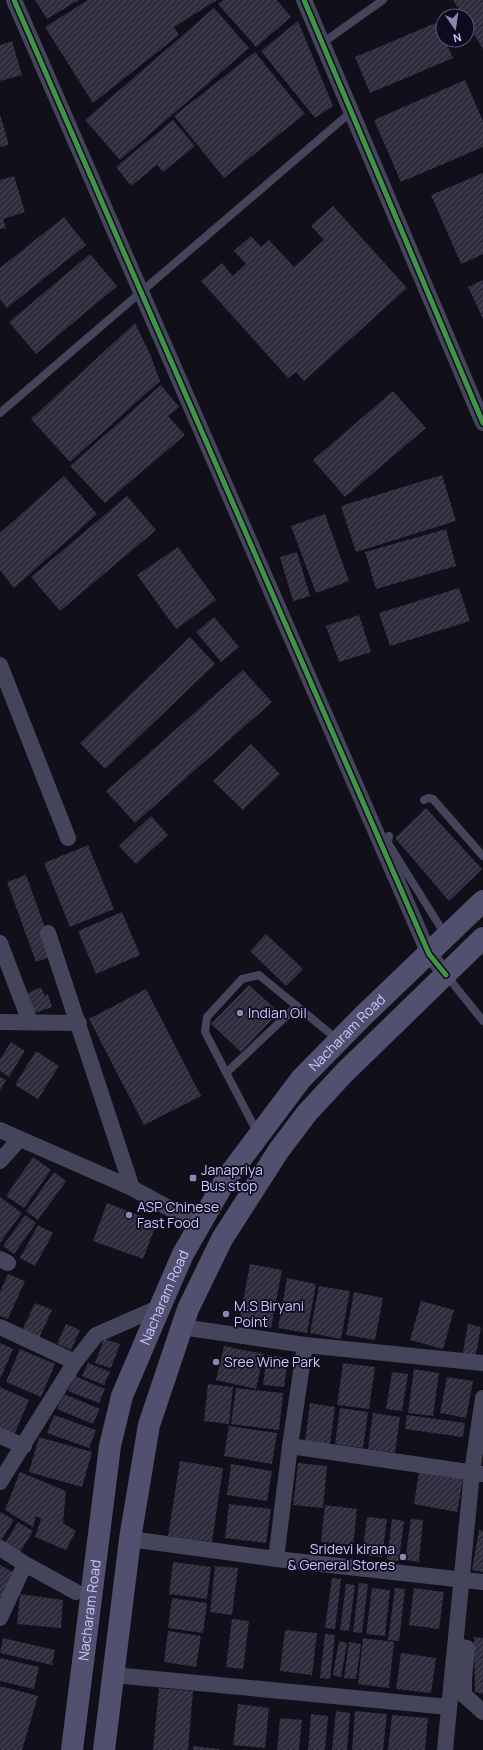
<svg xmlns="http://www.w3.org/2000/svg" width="483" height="1750" font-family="Manrope,sans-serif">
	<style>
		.building { fill: url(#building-hatch) }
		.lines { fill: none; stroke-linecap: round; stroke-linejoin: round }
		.service { stroke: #44445b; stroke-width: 8 }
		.minor { stroke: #44445b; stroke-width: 16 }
		.secondary { stroke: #51506e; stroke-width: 22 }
		.cycleway-casing { stroke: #0e0b1e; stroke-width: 8 }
		.cycleway { stroke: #419447; stroke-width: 5 }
		.poi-dot { fill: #8b87af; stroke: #0e0b1e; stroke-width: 1.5 }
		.labels { text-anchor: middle; stroke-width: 3.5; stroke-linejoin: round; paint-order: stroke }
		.poi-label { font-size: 14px; fill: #ccc8ff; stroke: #0e0b1e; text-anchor: start }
		.street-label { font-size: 14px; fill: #ccc8ff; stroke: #0e0b1e }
	</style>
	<defs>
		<pattern id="building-hatch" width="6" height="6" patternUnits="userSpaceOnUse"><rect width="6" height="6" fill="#2e2c3d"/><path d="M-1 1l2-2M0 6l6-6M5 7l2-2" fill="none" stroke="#4b495a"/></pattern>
	</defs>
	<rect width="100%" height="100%" fill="#110f1a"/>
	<path class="building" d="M35,0H79L47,19Z
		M88,0H217L174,27L179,35L93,103L45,27Z
		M223,0H277L291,17L256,47L218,4Z
		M453,0H483V49L467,23V16H463Z
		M214,8L249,48L120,160L85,120Z
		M298,21L333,106L315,118L261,51Z
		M438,22L443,35V40H445L453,58L370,93L355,57Z
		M12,41L22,75L0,81V45Z
		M255,52L305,114L224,178L174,116Z
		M465,80L483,121V147L401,182L374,120Z
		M0,114L9,145L0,147Z
		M173,120L195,146L163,172L157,165L131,186L116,167Z
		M483,173V254L461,264L431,195Z
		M14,176L25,212L3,219L6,228L0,229V180Z
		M333,206L407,288L304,381L296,372L288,378L201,281L222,263L233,276L246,264L234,251L251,236L261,247L269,240L294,267L324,240L311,226Z
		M64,217L86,245L7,308L0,299V268Z
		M90,254L117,286L36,354L9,322Z
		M483,280V319L468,287Z
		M135,323L150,354L160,381L70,462L31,419Z
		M161,385L179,407L168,416L185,435L105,503L70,466Z
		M393,391L426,428L345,497L313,460Z
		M442,475L456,521L356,552L341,506Z
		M64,476L97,514L14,588L0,570V533Z
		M127,496L156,530L60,611L31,577Z
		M325,514L349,581L316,593L291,526Z
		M446,529L456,566L376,589L365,552Z
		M178,547L216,600L176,629L137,575Z
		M297,552L310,596L293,601L280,557Z
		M459,588L470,621L390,646L379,613Z
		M359,615L371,652L339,662L326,626Z
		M214,617L239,647L221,662L196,632Z
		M190,637L215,664L105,769L80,743Z
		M243,670L272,702L135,823L106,791Z
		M251,744L280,774L243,810L213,781Z
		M426,808L482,869L449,901L395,838Z
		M151,816L168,835L136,864L119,846Z
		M88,845L114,909L70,927L44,863Z
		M26,875L55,955L36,962L7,882Z
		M122,912L140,955L96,974L78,931Z
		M266,934L303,969L286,986L250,951Z
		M249,985L279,1012L241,1052L211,1024Z
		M41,987L45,996L48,994L52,1007L35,1013L20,997Z
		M146,989L201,1096L144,1125L89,1019Z
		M11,1042L25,1051L9,1077L0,1071V1059Z
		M36,1051L59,1066L38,1099L15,1085Z
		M0,1077L6,1080L0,1091Z
		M33,1157L51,1170L24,1208L6,1196Z
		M54,1172L66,1181L38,1220L26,1211Z
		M0,1197L22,1213L0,1243Z
		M107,1203L157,1222L143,1259L93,1241Z
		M25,1215L36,1223L14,1254L3,1246Z
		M38,1225L53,1233L35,1266L20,1258Z
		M250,1264L282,1270L271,1328L239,1323Z
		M8,1274L25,1281L8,1319L0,1316V1292Z
		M287,1278L316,1284L307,1333L278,1328Z
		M319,1286L350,1291L341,1339L310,1333Z
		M354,1292L383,1298L375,1340L346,1335Z
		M421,1301L454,1310L443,1349L410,1340Z
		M35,1303L52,1310L39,1338L22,1331Z
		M66,1324L80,1330L71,1350L57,1344Z
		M468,1324L481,1327L475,1359L462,1357Z
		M104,1339L120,1344L111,1368L95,1363Z
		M0,1343L13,1349L0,1379Z
		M224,1346L264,1354L256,1389L216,1380Z
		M20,1349L55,1364L41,1397L6,1382Z
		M267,1355L288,1358L284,1387L263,1385Z
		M88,1363L110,1372L104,1385L82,1376Z
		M343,1363L375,1367L369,1409L337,1405Z
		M414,1369L439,1373L433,1416L408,1413Z
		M392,1372L408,1374L402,1411L386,1409Z
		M75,1376L105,1389L99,1403L68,1391Z
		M447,1377L473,1381L466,1418L440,1413Z
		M208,1384L233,1387L229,1424L204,1421Z
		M0,1387L29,1400L14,1435L0,1429Z
		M236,1388L283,1393L279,1430L231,1424Z
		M64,1394L100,1409L93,1424L57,1409Z
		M310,1403L335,1407L330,1444L305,1441Z
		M340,1408L368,1412L363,1448L335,1444Z
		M373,1413L400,1417L395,1453L368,1449Z
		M54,1415L96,1430L89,1448L47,1433Z
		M407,1415L465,1423L463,1437L405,1429Z
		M229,1426L277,1433L272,1464L224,1456Z
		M39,1437L92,1452L82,1487L29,1472Z
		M180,1461L223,1468L212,1542L168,1536Z
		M298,1463L327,1466L323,1508L293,1505Z
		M231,1464L272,1471L267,1501L227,1495Z
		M20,1472L66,1491L63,1523L76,1531L66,1550L35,1537L41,1519L36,1516L33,1527L5,1510Z
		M419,1472L463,1479L457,1512L414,1504Z
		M229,1504L271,1509L266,1543L225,1538Z
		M325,1505L357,1509L353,1545L321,1542Z
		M0,1512L14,1520L1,1541L0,1540Z
		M367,1517L387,1519L382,1557L362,1555Z
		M392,1519L404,1521L399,1561L387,1560Z
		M411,1519L423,1520L419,1562L405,1560Z
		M18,1522L33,1531L20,1552L5,1543Z
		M479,1530L483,1531V1572L472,1570Z
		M173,1562L211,1567L207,1599L169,1594Z
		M0,1565L15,1573L0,1600Z
		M215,1566L238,1568L232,1615L210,1612Z
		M332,1578L341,1579L335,1629L325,1628Z
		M359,1583L368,1584L362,1633L353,1632Z
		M346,1584L355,1585L349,1631L340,1630Z
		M372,1588L390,1590L385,1636L366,1634Z
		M395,1588L405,1589L399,1641L388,1640Z
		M414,1588L444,1592L439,1629L409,1625Z
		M20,1594L63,1600L61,1628L17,1624Z
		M172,1598L207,1603L203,1633L168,1628Z
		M232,1619L249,1621L243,1669L226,1667Z
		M285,1630L317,1633L312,1675L280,1671Z
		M168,1631L201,1636L196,1667L164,1662Z
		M325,1634L335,1635L330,1679L320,1678Z
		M474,1637L483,1638V1694L475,1692Z
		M3,1638L55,1650L52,1665L0,1653Z
		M363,1638L394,1642L389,1688L358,1684Z
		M339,1641L347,1643L341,1677L333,1675Z
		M349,1642L361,1644L356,1679L344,1678Z
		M401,1653L436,1658L431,1693L396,1689Z
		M0,1658L39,1667L34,1689L0,1681Z
		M0,1686L38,1696L22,1750H0Z
		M159,1688L193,1691L188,1750H153Z
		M238,1704L269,1708L265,1748L233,1745Z
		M336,1711L350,1713L347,1750H332Z
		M355,1711L387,1714L383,1750H352Z
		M311,1714L328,1716L325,1750H308Z
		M392,1715L428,1718L425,1750H388Z
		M280,1718L302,1720L299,1750H277Z
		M193,1746L219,1749V1750H193Z"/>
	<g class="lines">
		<path class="service" d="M321,44L383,0
			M0,413L351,112
			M424,800L428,798L433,799L483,856
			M389,836L388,843L446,936
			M447,976L483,1021
			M226,1073L297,1006
			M258,1134L205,1032L207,1017L242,979L259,975L338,1040"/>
		<path class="minor" d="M14,0L429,954L446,975
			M304,0L483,423
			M0,665L68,838
			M48,933L132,1188
			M0,943L30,1022
			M0,1022L79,1023
			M0,1130L132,1188L200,1225
			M0,1161L19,1140
			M0,1259L8,1263
			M0,1327L75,1362
			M181,1327L305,1345L483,1363
			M0,1436L24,1446
			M290,1446L483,1474
			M0,1482L75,1362L96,1335L160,1307
			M130,1539L276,1559L483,1582
			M0,1548L25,1564L76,1592
			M276,1559L290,1446L305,1345
			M0,1618L25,1564
			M455,1646L467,1648L464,1679
			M114,1675L449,1707
			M452,1676L464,1679V1695L483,1712
			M445,1750L472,1472L483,1398"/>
		<g class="secondary">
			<path id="s1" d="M72,1750L110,1446L122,1396L160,1307L183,1254L226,1179L301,1079L363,1016L483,901"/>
			<path d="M104,1750L130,1539L149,1425L188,1309L222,1239L279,1150L307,1113L344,1073L483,938"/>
		</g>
		<defs>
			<path id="cycleway" d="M14,0L429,954L446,975
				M304,0L483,423"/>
		</defs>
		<use href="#cycleway" class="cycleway-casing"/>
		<use href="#cycleway" class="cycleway"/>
	</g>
	<g class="poi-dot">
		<circle cx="240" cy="1013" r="4"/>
		<rect x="189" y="1174" width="8" height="8" rx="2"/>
		<circle cx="129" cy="1215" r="4"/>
		<circle cx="226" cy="1314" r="4"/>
		<circle cx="216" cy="1362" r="4"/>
		<circle cx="403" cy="1557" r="4"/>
	</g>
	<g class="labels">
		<g class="poi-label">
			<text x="248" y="1018">Indian Oil</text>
			<text x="201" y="1175">Janapriya<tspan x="201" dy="16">Bus stop</tspan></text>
			<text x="137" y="1212">ASP Chinese<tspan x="137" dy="16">Fast Food</tspan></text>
			<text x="234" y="1311">M.S Biryani<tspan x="234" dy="16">Point</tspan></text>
			<text x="224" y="1367">Sree Wine Park</text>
			<text x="395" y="1554" text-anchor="end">Sridevi kirana<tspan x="395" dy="16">&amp; General Stores</tspan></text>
		</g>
		<g class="street-label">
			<text dy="5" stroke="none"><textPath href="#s1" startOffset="789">Nacharam Road</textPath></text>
			<text dy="5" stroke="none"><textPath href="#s1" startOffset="465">Nacharam Road</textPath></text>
			<text dy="5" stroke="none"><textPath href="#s1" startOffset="141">Nacharam Road</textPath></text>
		</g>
	</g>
	<g transform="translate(455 28) rotate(167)"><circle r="19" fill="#0e0b1e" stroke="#5a5778"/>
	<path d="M0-3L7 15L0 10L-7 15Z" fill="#8b87af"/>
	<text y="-6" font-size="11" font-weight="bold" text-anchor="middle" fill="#ccc8ff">N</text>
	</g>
</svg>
